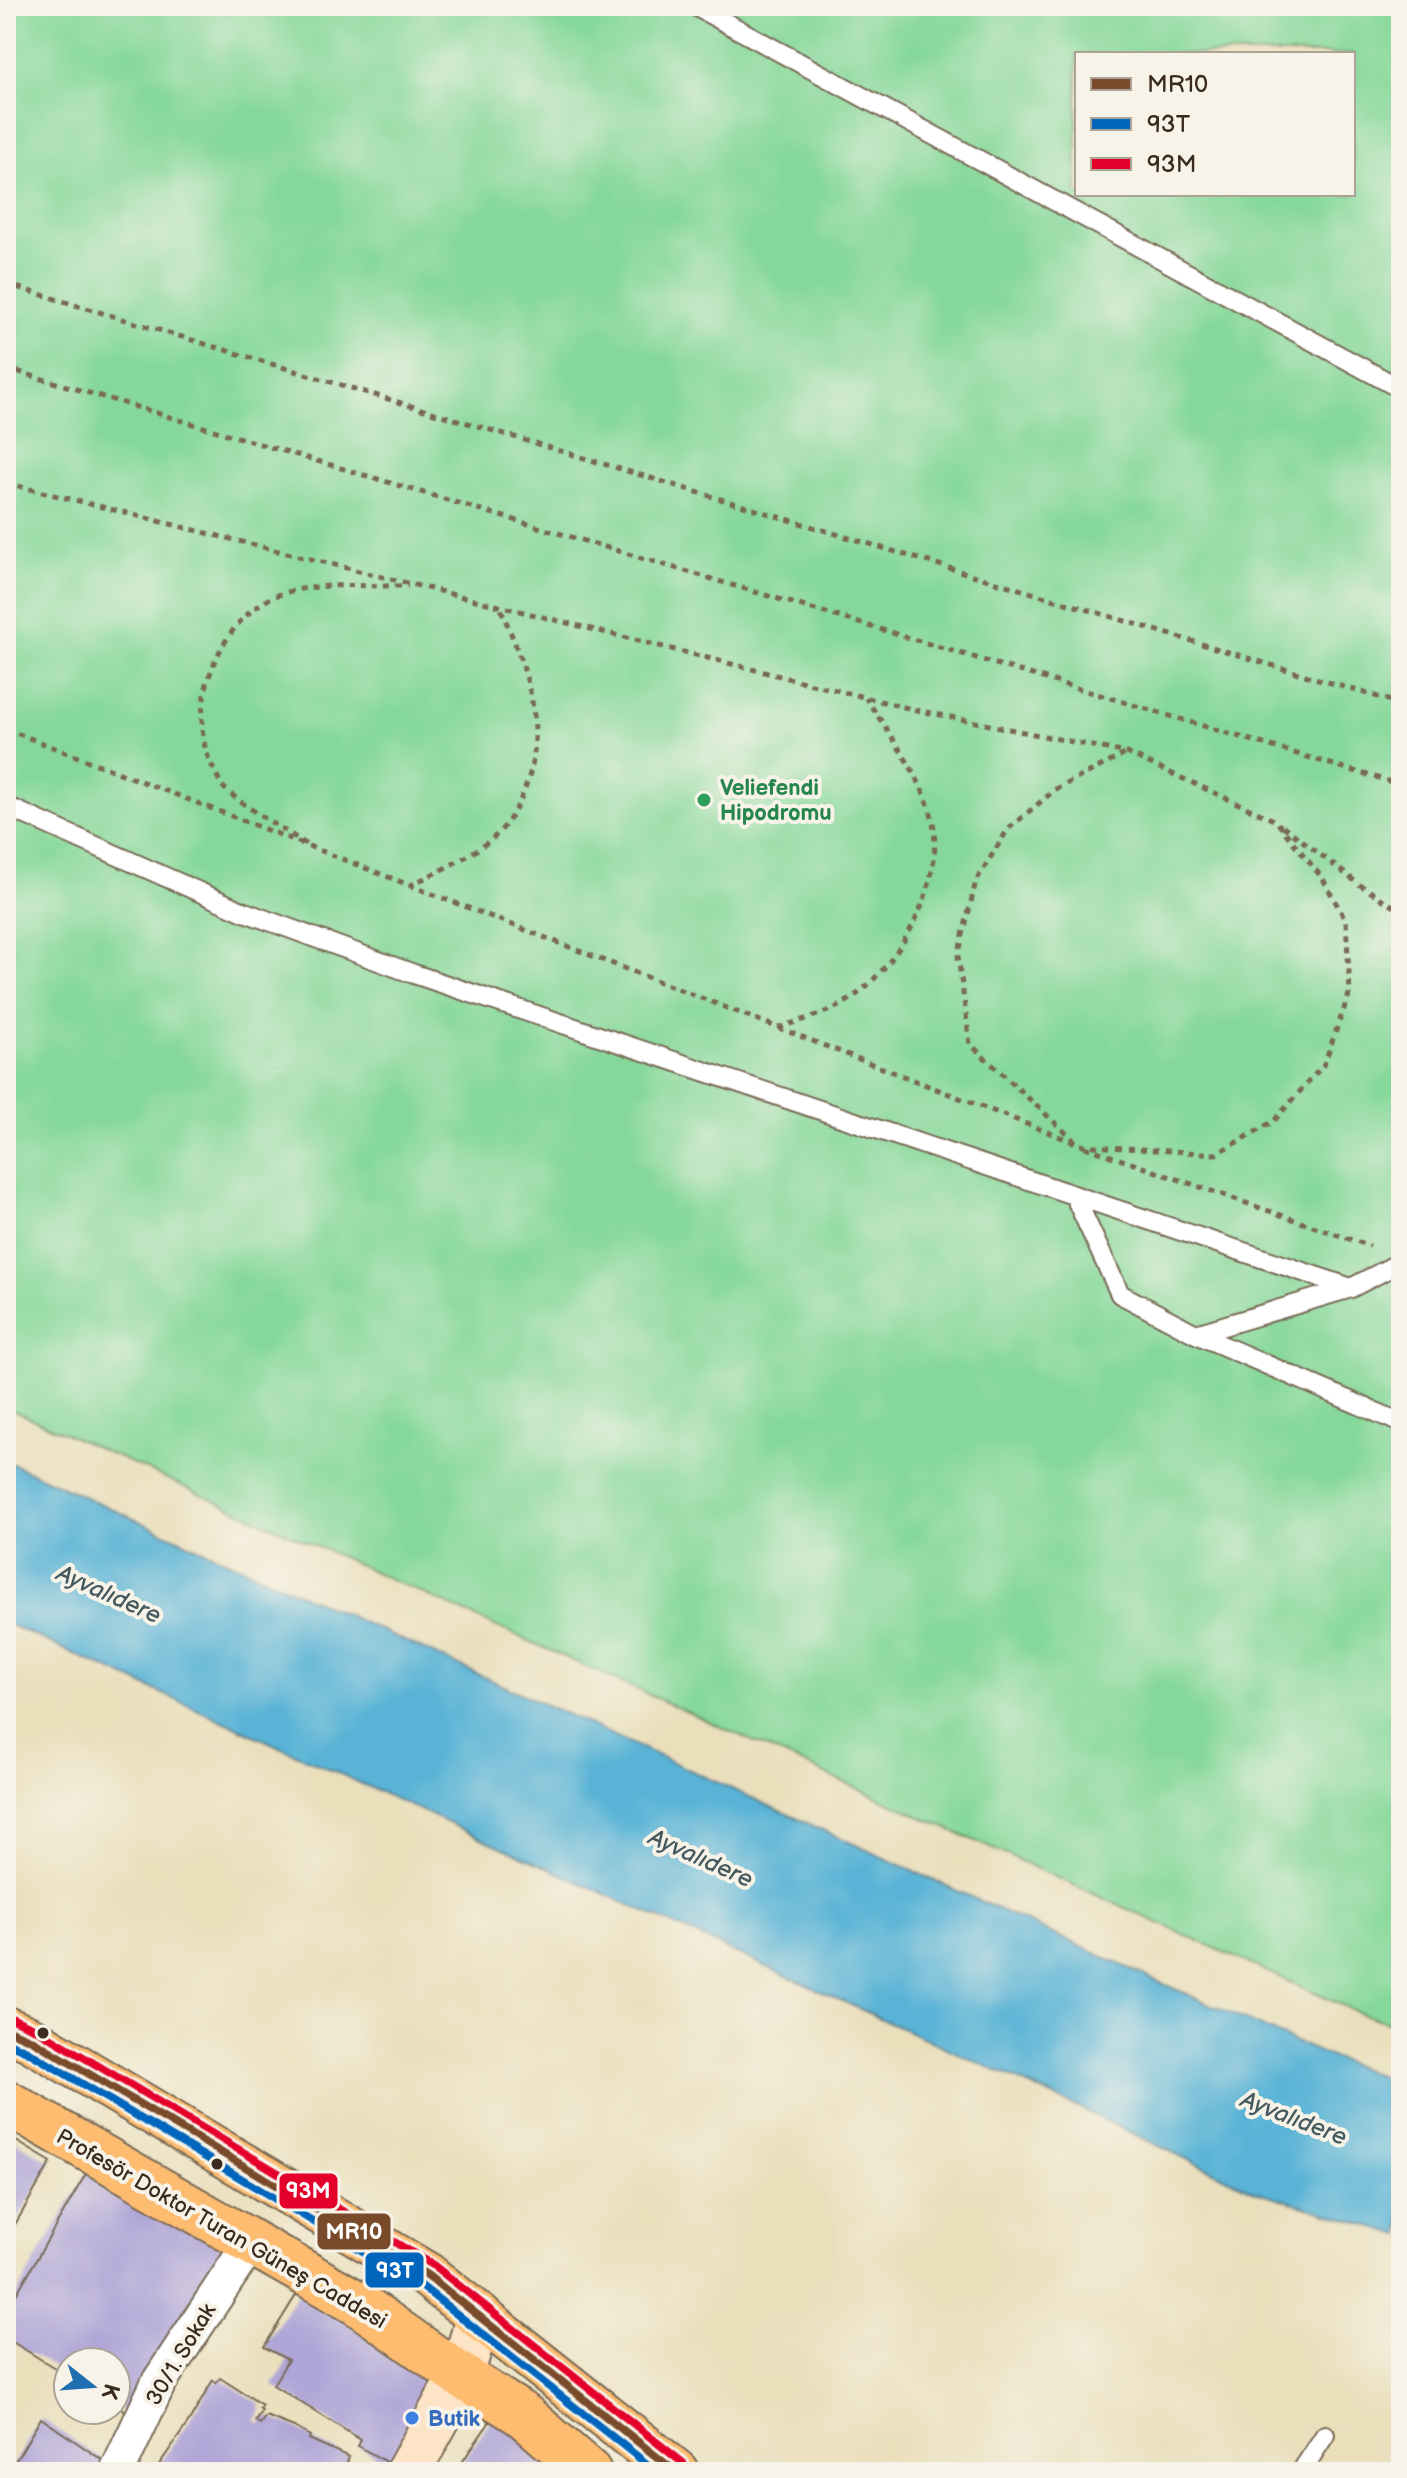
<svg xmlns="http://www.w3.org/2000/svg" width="1407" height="2478" font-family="'Balsamiq Sans',sans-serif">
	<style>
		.green { fill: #85d89a; stroke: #60815c; stroke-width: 2; fill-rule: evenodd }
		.water { fill: #58b3d6; stroke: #4a6e7a; stroke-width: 2 }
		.building { fill: #aea4d7 }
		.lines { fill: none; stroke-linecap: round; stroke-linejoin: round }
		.service-casing { stroke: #786955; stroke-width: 22 }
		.minor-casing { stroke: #786955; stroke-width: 38 }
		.secondary-casing { stroke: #786955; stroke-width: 48 }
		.primary-casing { stroke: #786955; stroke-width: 48 }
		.path { stroke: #786955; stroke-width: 5; stroke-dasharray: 6 6; stroke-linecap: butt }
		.service { stroke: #fff; stroke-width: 18 }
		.minor { stroke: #fff; stroke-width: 34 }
		.secondary { stroke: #fee4c6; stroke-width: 44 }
		.primary { stroke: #fdbc70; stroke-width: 44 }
		.bus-1-casing { stroke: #f7f3e8; stroke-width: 14 }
		.bus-2-casing { stroke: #f7f3e8; stroke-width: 14 }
		.bus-3-casing { stroke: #f7f3e8; stroke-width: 14 }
		.bus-1 { stroke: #7a4b2a; stroke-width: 8 }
		.bus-2 { stroke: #0065bd; stroke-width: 8 }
		.bus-3 { stroke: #e4002b; stroke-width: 8 }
		.leisure-dot { fill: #2e9e5b; stroke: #f7f3e8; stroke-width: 3 }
		.bus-dot { fill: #3b2a1e; stroke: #f7f3e8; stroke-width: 3 }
		.shop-dot { fill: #3f7fe0; stroke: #f7f3e8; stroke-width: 3 }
		.labels { text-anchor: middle; stroke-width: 8; stroke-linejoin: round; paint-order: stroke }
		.leisure-label { font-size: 22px; font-weight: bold; fill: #27864d; stroke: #f7f3e8; text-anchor: start }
		.street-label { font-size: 22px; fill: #3b2a1e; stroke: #f7f3e8 }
		.shop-label { font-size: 22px; font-weight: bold; fill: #366cbe; stroke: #f7f3e8; text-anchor: start }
		.water-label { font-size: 24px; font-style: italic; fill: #455a5e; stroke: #f7f3e8 }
		.line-badge { stroke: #f7f3e8; stroke-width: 3 }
		.badge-label { font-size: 22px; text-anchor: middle; font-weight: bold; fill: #fff }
	</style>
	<rect width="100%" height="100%" fill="#f7f3e8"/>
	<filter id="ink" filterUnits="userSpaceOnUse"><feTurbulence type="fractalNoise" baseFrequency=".0125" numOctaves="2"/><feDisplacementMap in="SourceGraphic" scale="16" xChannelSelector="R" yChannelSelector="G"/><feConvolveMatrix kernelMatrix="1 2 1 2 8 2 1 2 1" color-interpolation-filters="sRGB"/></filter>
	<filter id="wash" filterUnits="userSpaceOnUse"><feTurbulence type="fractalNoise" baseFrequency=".006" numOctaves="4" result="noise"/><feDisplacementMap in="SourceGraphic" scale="32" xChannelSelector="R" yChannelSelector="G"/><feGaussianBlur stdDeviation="1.8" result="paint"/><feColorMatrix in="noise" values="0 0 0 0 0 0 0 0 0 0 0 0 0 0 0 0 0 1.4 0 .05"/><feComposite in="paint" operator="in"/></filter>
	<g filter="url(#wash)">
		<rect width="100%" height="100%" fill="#eadfbb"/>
		<path class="green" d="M6,6H1401V2026L1364,2015L6,1407ZM1077,54H1353V194H1077Z"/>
		<path class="water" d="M6,1461L1148,1977L1311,2049L1401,2084V2235L1255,2191L1070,2104L6,1623Z"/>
		<g id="blocks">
			<path class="building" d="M6,2135L51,2162L6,2240Z
				M88,2170L230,2250L130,2414L116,2405V2362H68V2376L6,2338V2312Z
				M303,2284L443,2381L390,2464L358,2446L361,2440L273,2385L288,2360L264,2347Z
				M220,2378L262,2405L259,2408L262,2410L255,2421L260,2424L266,2416L294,2427L310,2436L309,2439L349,2457L344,2472H154L190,2420L213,2380L216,2383Z
				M495,2414L578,2472H461L464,2467L461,2464Z
				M41,2418L111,2466L107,2472H9Z"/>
		</g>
	</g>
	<g filter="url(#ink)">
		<use href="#blocks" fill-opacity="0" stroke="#786955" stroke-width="2"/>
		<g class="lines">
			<defs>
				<path id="service" d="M695,6L1401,389
					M6,806L242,911L414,974L1351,1288
					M1074,1195L1120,1294L1196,1334L1401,1423
					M1196,1334L1351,1288L1401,1262
					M1301,2472L1325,2435"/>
				<path id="minor" d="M117,2472L159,2382L252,2241"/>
				<path id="secondary" d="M408,2472L461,2376L479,2316"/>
				<path id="primary" d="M6,2029L32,2040L427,2275L676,2472
					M6,2102L359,2304L461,2376L523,2415L589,2472"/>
			</defs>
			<use href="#service" class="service-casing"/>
			<use href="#minor" class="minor-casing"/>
			<use href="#secondary" class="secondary-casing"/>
			<use href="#primary" class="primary-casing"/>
			<path class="path" d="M6,284L1401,704
				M6,368L1401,785
				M6,483L916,710L1127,753L1276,821L1323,879L1346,921L1350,992L1324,1064L1274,1121L1216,1154L1079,1145L970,1044L958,956L976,881L1008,829L1056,789L1127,753
				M6,729L1076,1143
				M1283,826L1360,885L1401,911
				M306,844C281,828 246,808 225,789C220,784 217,775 213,768C184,714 216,626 269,599C305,580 368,587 408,586
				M409,886C438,871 469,858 494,837C508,825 517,808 524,791C550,727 525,666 500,607
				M778,1028C800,1020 834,1012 852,998C902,962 944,884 933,822C925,780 888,733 866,698
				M1085,1147L1370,1246"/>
			<use href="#service" class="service"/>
			<use href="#minor" class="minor"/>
			<use href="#secondary" class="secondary"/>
			<use href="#primary" class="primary"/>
			<defs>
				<path id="bus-1" d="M6,2029L32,2040L427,2275L676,2472"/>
				<path id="bus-2" d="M6,2042L27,2051L420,2285L657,2472"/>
				<path id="bus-3" d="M11,2018L38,2030L433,2265L683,2463"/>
			</defs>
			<use href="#bus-1" class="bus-1-casing"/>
			<use href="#bus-2" class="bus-2-casing"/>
			<use href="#bus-3" class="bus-3-casing"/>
			<use href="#bus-1" class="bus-1"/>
			<use href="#bus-2" class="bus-2"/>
			<use href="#bus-3" class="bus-3"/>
		</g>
	</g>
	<circle class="leisure-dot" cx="704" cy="800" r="8"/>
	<g class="bus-dot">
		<circle cx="43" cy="2033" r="7"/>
		<circle cx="217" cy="2164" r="7"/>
	</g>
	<circle class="shop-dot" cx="412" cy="2418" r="8"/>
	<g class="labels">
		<g class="leisure-label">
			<text x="720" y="795">Veliefendi<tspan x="720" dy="25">Hipodromu</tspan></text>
		</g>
		<g class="street-label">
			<text transform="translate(222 2228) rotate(30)" y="8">Profesör Doktor Turan Güneş Caddesi</text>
			<text transform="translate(180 2354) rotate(-59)" y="8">30/1. Sokak</text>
		</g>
		<g class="shop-label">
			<text x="428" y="2426">Butik</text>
		</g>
		<g class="water-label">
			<text transform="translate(109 1594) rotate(24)" y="8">Ayvalıdere</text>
			<text transform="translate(701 1858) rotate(24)" y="8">Ayvalıdere</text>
			<text transform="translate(1294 2118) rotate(21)" y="8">Ayvalıdere</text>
		</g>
	</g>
	<g class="line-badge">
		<rect x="278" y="2172" width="61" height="38" rx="8" fill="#e4002b"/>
		<rect x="316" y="2212" width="76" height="39" rx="8" fill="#7a4b2a"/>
		<rect x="364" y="2251" width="61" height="38" rx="8" fill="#0065bd"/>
	</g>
	<g class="badge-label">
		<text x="308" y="2198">93M</text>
		<text x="354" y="2239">MR10</text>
		<text x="395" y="2278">93T</text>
	</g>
	<rect width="1407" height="2478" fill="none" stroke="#f7f3e8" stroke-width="32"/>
	<rect x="1075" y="52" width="280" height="144" fill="#f7f3e8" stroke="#aca397" stroke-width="2"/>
	<rect x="1091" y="78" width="40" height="12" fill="#7a4b2a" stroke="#aca397" stroke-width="2"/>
	<text x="1147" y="92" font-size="24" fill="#3b2a1e">MR10</text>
	<rect x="1091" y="118" width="40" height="12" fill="#0065bd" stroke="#aca397" stroke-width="2"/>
	<text x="1147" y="132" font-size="24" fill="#3b2a1e">93T</text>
	<rect x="1091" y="158" width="40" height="12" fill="#e4002b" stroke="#aca397" stroke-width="2"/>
	<text x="1147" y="172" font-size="24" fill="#3b2a1e">93M</text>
	<g transform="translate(92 2386) rotate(107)"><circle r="38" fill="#f7f3e8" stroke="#aca397" stroke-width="2"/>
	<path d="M0-6L14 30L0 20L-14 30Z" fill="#1f6fb2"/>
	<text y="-12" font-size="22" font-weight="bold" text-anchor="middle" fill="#3b2a1e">K</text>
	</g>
</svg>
